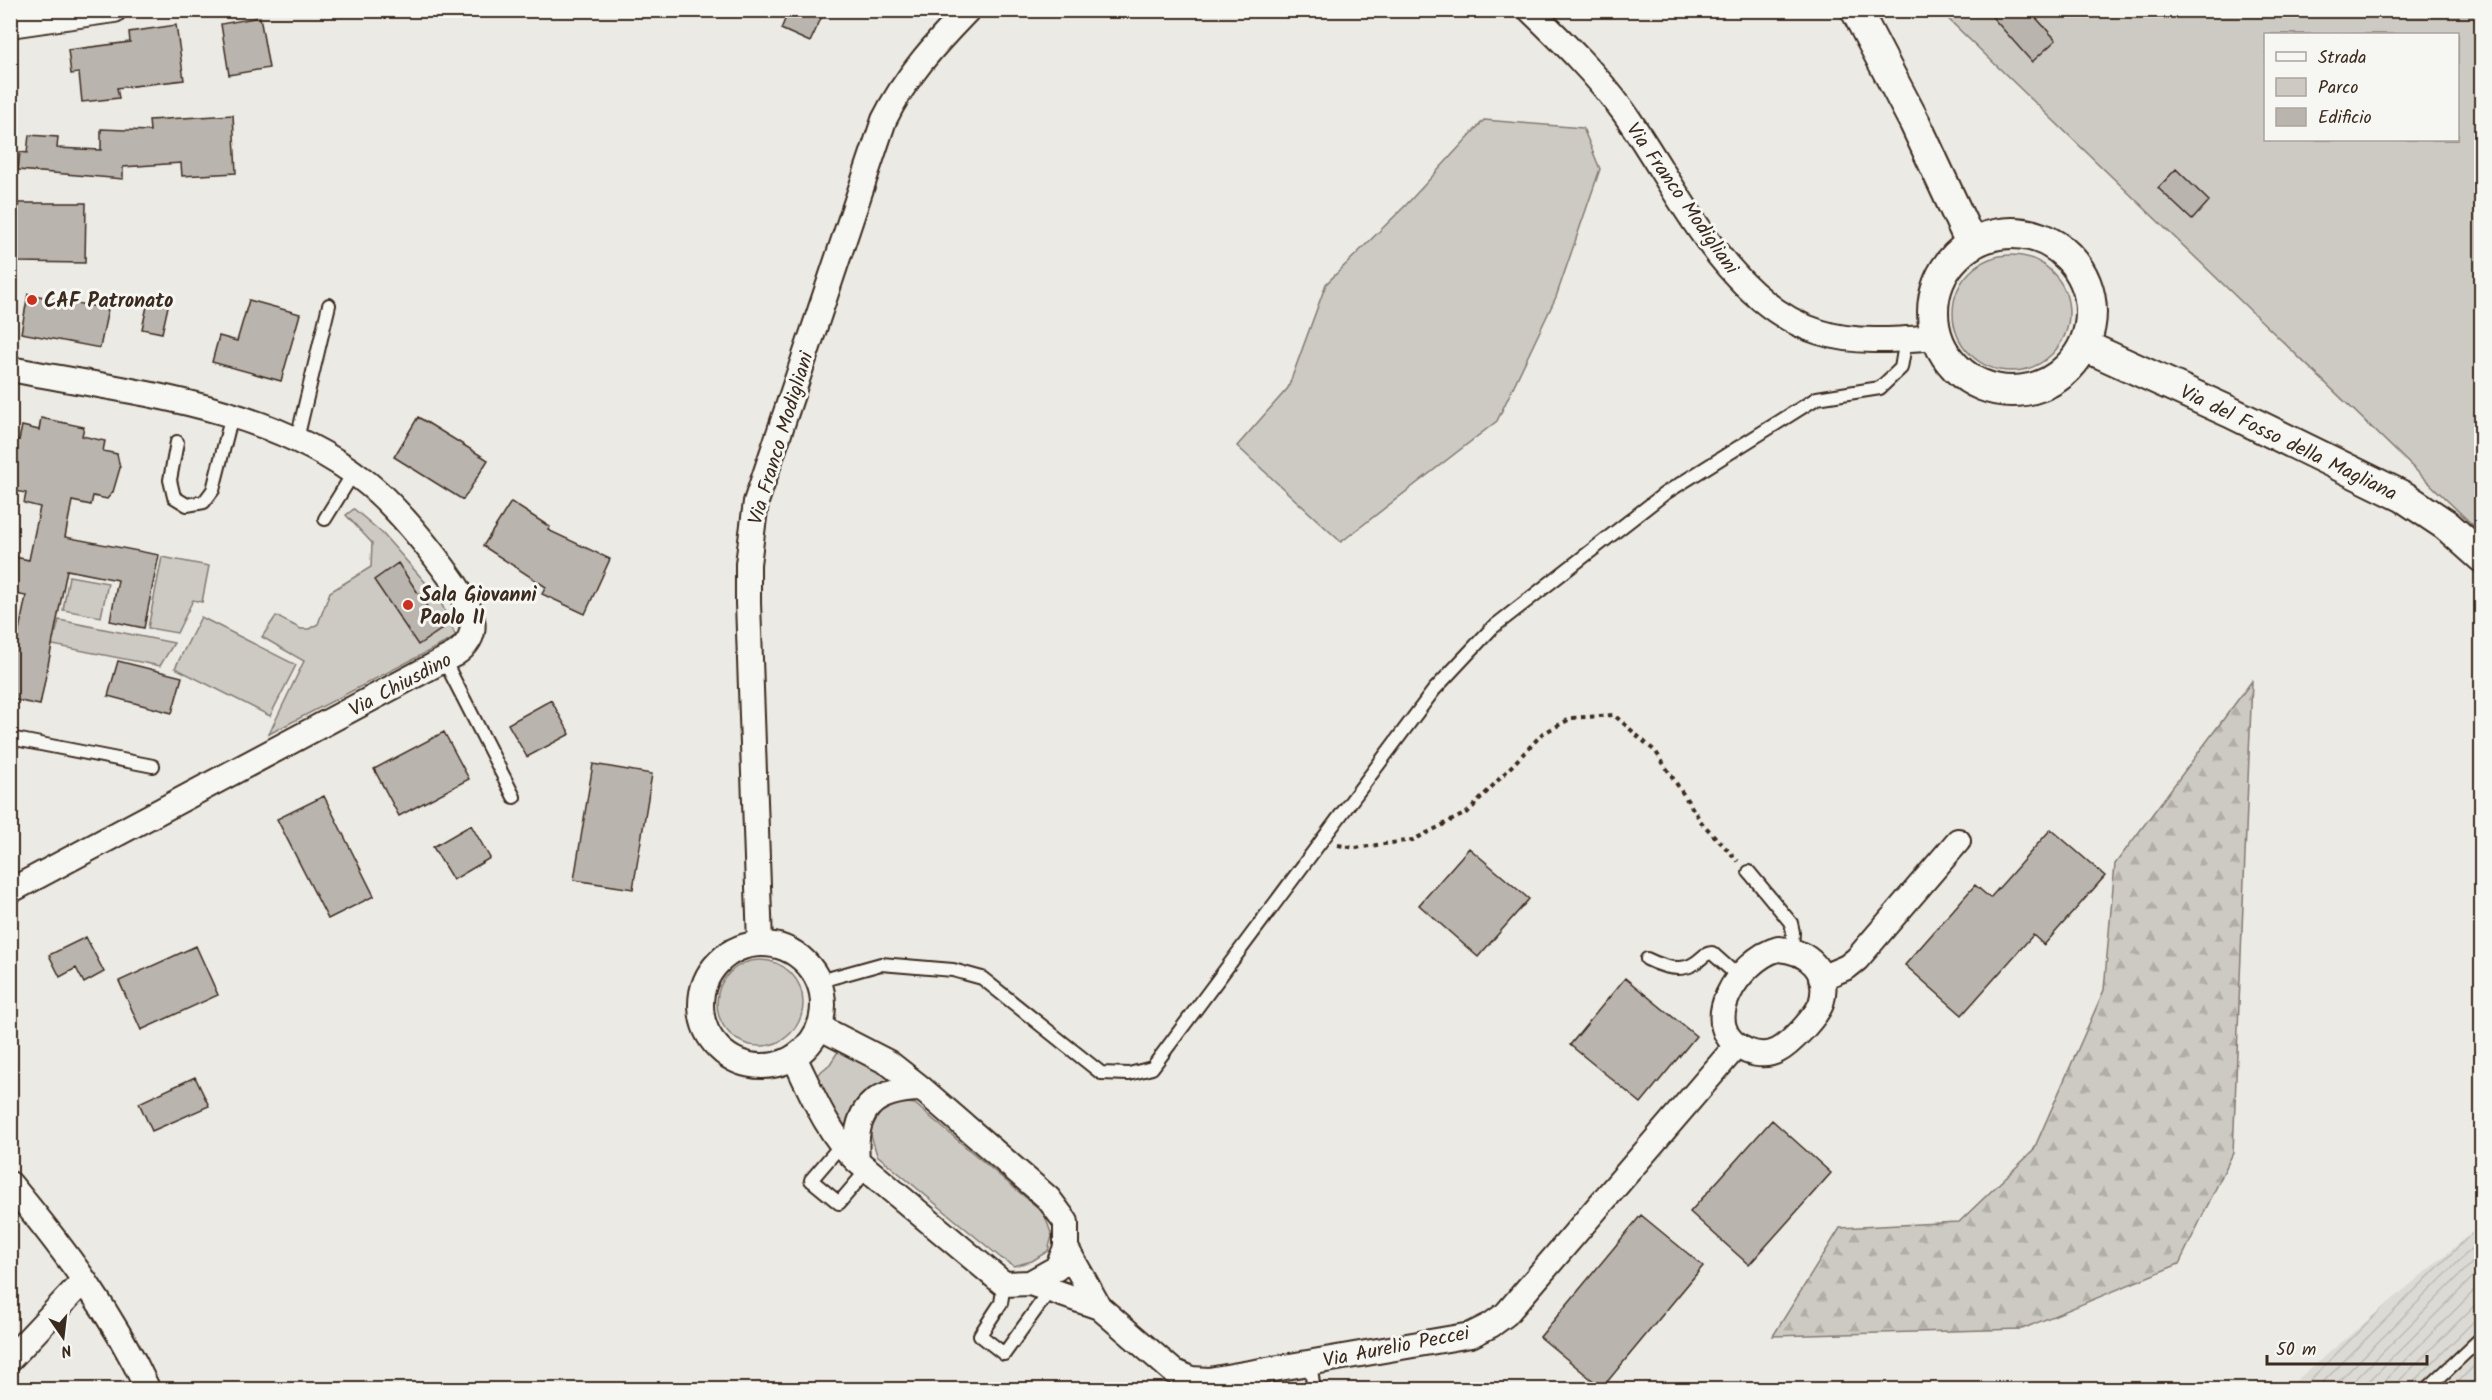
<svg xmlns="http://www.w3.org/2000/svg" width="2492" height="1400" font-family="Kalam,sans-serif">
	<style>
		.industrial { fill: url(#industrial-furrows) }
		.green { fill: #cdcac4; stroke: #847a71; stroke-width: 1.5; fill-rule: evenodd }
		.forest { fill: url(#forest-firs); stroke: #847a71; stroke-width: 1.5 }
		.building { fill: #bab4ae; stroke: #3b2a1e; stroke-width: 1.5 }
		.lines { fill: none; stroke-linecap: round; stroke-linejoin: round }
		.service-casing { stroke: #3b2a1e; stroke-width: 16 }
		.minor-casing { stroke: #3b2a1e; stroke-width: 28 }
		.tertiary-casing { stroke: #3b2a1e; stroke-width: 34 }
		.path { stroke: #3b2a1e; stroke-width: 4; stroke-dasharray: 4.5 4.5; stroke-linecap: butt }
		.service { stroke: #f6f6f2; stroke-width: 12 }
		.minor { stroke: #f6f6f2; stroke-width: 24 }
		.tertiary { stroke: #f6f6f2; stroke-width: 30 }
		.poi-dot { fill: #c8321e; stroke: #f6f6f2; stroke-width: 2 }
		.labels { text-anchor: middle; stroke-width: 6; stroke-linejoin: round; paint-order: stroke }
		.street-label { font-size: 20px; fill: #3b2a1e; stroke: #f6f6f2 }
		.poi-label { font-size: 20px; font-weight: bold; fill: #3b2a1e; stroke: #f6f6f2; text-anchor: start }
	</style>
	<defs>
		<pattern id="industrial-furrows" width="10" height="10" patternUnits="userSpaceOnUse" patternTransform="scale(1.5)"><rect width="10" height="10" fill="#dcdad4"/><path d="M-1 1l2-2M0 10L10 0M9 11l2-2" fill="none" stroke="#bebbb6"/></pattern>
		<pattern id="forest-firs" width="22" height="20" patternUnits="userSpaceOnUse" patternTransform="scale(1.5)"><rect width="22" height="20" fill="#cdcac4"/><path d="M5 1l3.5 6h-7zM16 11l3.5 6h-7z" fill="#b1aea8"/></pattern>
	</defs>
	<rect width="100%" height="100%" fill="#ebeae5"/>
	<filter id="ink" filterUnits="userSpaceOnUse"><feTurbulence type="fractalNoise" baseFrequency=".0167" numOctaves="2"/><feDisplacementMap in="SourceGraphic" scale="12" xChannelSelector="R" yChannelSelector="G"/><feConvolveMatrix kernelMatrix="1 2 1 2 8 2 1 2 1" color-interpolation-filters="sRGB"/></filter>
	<g filter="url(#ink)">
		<path class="industrial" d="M2481,1225V1389H2286Z"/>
		<path class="green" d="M1940,11H2481V533ZM2266,34H2458V140H2266Z
			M1484,120L1583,128L1600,169L1556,297L1497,421L1341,542L1237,446L1288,388L1326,284L1406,205Z
			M1953 313a58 58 0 1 1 116 0a58 58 0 1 1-116 0Z
			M354,509L382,533L439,598L456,637L269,734L304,661L262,637L276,616L301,629H309L318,624L330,592L371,567L372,543L346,515Z
			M162,557L209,566L202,602L193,600L177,633L148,628Z
			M69,576L108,583L101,617L63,610Z
			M201,617L296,665L270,716L175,668Z
			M59,620L174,643L160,666L22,639L24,626L56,632Z
			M717 1003a43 43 0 1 1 86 0a43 43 0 1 1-86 0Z
			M839,1050L900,1080C864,1087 847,1103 846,1141L812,1079L830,1064Z
			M900,1102L915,1104L1044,1213L1052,1236L1048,1251L1032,1261L1014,1266L1001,1258L877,1155L870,1132C877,1116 882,1106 900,1102Z"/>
		<path class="forest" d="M2252,681L2233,1153L2179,1264L2022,1329L1773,1336L1840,1228L1959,1222L2033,1151L2104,990L2115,864Z"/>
		<path class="building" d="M789,10H825L810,42L781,29Z
			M1986,10H2029L2056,40L2032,62Z
			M260,17L269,68L229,75L221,24Z
			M176,25L184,80L117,88L119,98L82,102L79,73L71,74L68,50L130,42L129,32Z
			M233,115L236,173L182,176L181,163L123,167V179L18,170L20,152L27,153L29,135L58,137L57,148L101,150V129L150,131L149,120Z
			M2176,169L2209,201L2192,220L2158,188Z
			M18,203H86L85,263L18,262Z
			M28,294L108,309L100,348L21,333Z
			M149,297L169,302L162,333L142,329Z
			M249,300L300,314L281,381L212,362L219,336L237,341Z
			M418,417L488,460L463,500L394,457Z
			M41,418L84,427L82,436L105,441L103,451L117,454L120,468L113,492L107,499L93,496L91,505L72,501L65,537L159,555L144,628L110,621L118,580L67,570L40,705L10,699V644L16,645L26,596L10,593V556L29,560L40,507L24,503L26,493L10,490V438L19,440L22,426L39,430Z
			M511,502L550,527L548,530L610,559L585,614L542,594L546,587L483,546Z
			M398,563L442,629L418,645L374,580Z
			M118,661L182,677L172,713L108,696Z
			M551,700L570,734L527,757L508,724Z
			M444,732L469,779L399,816L374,769Z
			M593,764L652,774L633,889L574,880Z
			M324,796L374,896L328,919L277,819Z
			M471,825L490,858L453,880L433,847Z
			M2051,829L2105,876L2044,945L2033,935L1962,1015L1905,965L1975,885L1990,898Z
			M1469,848L1529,899L1478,957L1419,905Z
			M86,937L104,972L84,983L76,968L60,977L49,955Z
			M196,946L218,995L141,1030L119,981Z
			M1625,978L1696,1036L1641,1103L1570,1045Z
			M195,1077L209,1106L152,1131L139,1103Z
			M1772,1120L1831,1173L1749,1265L1690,1212Z
			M1641,1215L1703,1266L1602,1388L1540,1337Z"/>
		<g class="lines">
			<defs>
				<path id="service" d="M297,439L329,305
					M177,442L170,480L174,497L187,505L204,502L213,490L232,415
					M325,519L354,472
					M444,660L514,797
					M10,738L153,766
					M1749,872L1791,923L1793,932L1792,950
					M1647,959C1661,966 1681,973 1695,963C1702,959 1704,953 1712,953L1740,978
					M820,981L881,964L953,970L982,978L1101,1073L1129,1074L1152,1068L1434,690L1492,628L1664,494L1817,398L1880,388L1901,368L1906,339
					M841,1145L811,1180L839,1203L867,1170
					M1004,1284L1001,1303L980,1335L1004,1354L1050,1290
					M1310,1363L1314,1390
					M2426,1390L2482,1337"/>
				<path id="minor" d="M1530,10C1563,42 1596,74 1623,111C1676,185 1726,303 1819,332C1856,344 1897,340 1936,337
					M10,25L114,10
					M10,369C129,392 264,404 362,479C394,503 432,551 455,584C471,610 485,633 455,654L10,891
					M760,943L748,603V564L756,502L884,120C905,77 935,44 968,10
					M701 1005a61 61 0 1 1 122 0a61 61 0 1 1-122 0Z
					M1778,949C1808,951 1831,971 1821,1004C1817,1014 1809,1022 1802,1030C1786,1047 1772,1061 1747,1051C1693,1028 1740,959 1778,949Z
					M1821,978L1847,967L1857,959L1958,841
					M819,1027L889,1063L922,1089
					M794,1057C812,1093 827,1133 857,1161L1004,1284L1030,1283L1057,1268L1066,1248V1222L1048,1198L922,1089C871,1090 853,1110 857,1161
					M10,1184C63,1248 113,1314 148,1390
					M1030,1283L1099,1307L1066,1248
					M1099,1307L1173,1371L1191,1379L1209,1380L1471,1335L1491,1325L1506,1314L1737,1045
					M10,1359L84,1280"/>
				<path id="tertiary" d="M1856,10L1915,123L1971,243
					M1933 312a79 79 0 1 1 158 0a79 79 0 1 1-158 0Z
					M2085,346L2230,412L2404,497L2446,525L2482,557"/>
			</defs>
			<use href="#service" class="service-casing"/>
			<use href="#minor" class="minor-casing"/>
			<use href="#tertiary" class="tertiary-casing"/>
			<path class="path" d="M1338,845L1355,848L1413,840L1468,812L1542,734L1572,718L1614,715L1656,752L1702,823L1738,861"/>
			<use href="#service" class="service"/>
			<use href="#minor" class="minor"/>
			<use href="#tertiary" class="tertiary"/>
		</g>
	</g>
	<g class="poi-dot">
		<circle cx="32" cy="300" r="6"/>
		<circle cx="408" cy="605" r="6"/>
	</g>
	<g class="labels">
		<g class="street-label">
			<text transform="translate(1683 198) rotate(55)" y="7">Via Franco Modigliani</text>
			<text transform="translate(780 438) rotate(-73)" y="7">Via Franco Modigliani</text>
			<text transform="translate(2289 442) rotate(26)" y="7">Via del Fosso della Magliana</text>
			<text transform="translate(400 684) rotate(-28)" y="7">Via Chiusdino</text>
			<text transform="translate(1396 1346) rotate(-11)" y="7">Via Aurelio Peccei</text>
		</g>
		<g class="poi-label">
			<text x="44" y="307">CAF Patronato</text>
			<text x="420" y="601">Sala Giovanni<tspan x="420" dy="23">Paolo II</tspan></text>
		</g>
	</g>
	<rect width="2492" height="1400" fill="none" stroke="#f6f6f2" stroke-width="36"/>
	<rect x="18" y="18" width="2456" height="1364" fill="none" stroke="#3b2a1e" stroke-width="2" filter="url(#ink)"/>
	<rect x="2264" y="33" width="195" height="108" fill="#f6f6f2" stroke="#aba49d" stroke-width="1.5"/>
	<rect x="2276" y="52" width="30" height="9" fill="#f6f6f2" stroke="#aba49d" stroke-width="1.5"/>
	<text x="2318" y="63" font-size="18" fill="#3b2a1e">Strada</text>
	<rect x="2276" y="78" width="30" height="18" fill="#cdcac4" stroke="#aba49d" stroke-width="1.5"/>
	<text x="2318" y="93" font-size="18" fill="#3b2a1e">Parco</text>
	<rect x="2276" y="108" width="30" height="18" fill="#bab4ae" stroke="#aba49d" stroke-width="1.5"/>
	<text x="2318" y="123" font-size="18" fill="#3b2a1e">Edificio</text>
	<g transform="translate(63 1337) rotate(166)" stroke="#f6f6f2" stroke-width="4.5" paint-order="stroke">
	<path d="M0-4.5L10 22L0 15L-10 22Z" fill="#3b2a1e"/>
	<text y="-9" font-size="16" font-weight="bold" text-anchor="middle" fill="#3b2a1e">N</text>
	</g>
	<path d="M2267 1355v9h160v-9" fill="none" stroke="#3b2a1e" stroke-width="3"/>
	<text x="2276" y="1355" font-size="18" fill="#3b2a1e" stroke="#f6f6f2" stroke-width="4.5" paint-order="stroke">50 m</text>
</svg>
